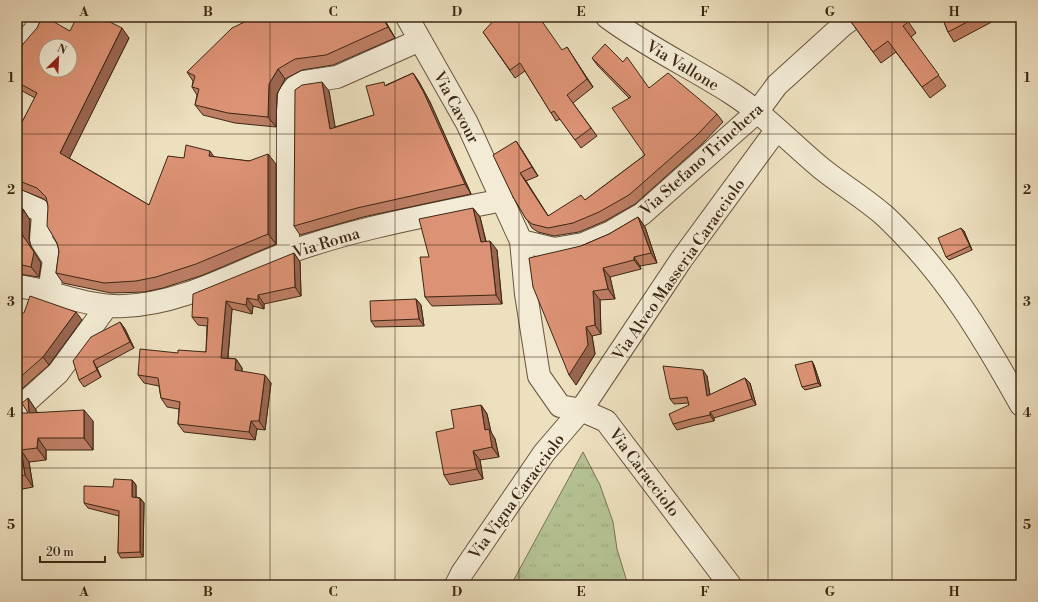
<svg xmlns="http://www.w3.org/2000/svg" width="1038" height="602" font-family="'Libre Bodoni',serif">
	<style>
		.park { fill: url(#park-tufts); stroke: #797454 }
		.lines { fill: none; stroke-linecap: round; stroke-linejoin: round }
		.minor-casing { stroke: #69543e; stroke-width: 24 }
		.minor { stroke: #f3ebd5; stroke-width: 22 }
		.wall { fill: #bd7e64; stroke: #3d2613 }
		.shaded-wall { fill: #9a6651; stroke: #3d2613 }
		.building { fill: #dc9274; stroke: #3d2613; fill-rule: evenodd }
		.grid { fill: none; stroke: #3d2613; stroke-width: 1; stroke-opacity: 0.55 }
		.labels { text-anchor: middle; stroke-width: 4; stroke-linejoin: round; paint-order: stroke }
		.street-label { font-size: 16px; fill: #3d2613; stroke: #f3ebd5 }
		.neatline { fill: none; stroke: #3d2613; stroke-width: 1.5 }
		.grid-label { font-size: 13px; text-anchor: middle; font-weight: bold; fill: #3d2613 }
	</style>
	<defs>
		<pattern id="park-tufts" width="24" height="20" patternUnits="userSpaceOnUse"><rect width="24" height="20" fill="#b5c394"/><path d="M3 7l-1-3M5 7V3M7 7l1-3M15 17l-1-3M17 17v-4M19 17l1-3" fill="none" stroke="#9da77f"/></pattern>
	</defs>
	<rect width="100%" height="100%" fill="#ede0bf"/>
	<filter id="stains"><feTurbulence type="fractalNoise" baseFrequency=".005" numOctaves="4"/><feColorMatrix values="0 0 0 0 .2 0 0 0 0 .09 0 0 0 0 .02 0 0 0 .5 -.17"/></filter>
	<radialGradient id="worn" r=".72"><stop offset=".6" stop-color="#630" stop-opacity="0"/><stop offset="1" stop-color="#630" stop-opacity=".3"/></radialGradient>
	<path class="park" d="M583,452L600,485L613,522L617,549L628,585H511Z"/>
	<g class="lines">
		<defs>
			<path id="minor" d="M407,17L467,123L521,241L526,294L539,376L560,406L581,410L606,421L730,585
				M607,17C646,46 690,67 731,93C764,114 791,143 821,168C842,185 866,199 886,217C945,273 982,335 1021,405
				M17,50L35,30L40,17
				M17,200L39,210L43,215L41,240L54,260L49,292
				M521,241L554,249L583,244L611,232L642,214L757,112L777,85L843,25L854,17
				M288,253V109L289,95L295,87L304,82L337,77L420,40
				M17,286C52,290 88,308 124,306C182,304 234,273 287,253C356,228 430,215 502,200
				M17,410L58,373L107,306
				M456,585L462,573L544,453L581,410L681,260L777,129"/>
		</defs>
		<use href="#minor" class="minor-casing"/>
		<use href="#minor" class="minor"/>
	</g>
	<path class="wall" d="M254,17H383L395,38L333,65L302,70L285,79L277,94L276,127L235,123L203,115L195,105L197,95L192,87L193,81L187,72L254,18Z
		M905,17L916,33L911,37L946,86L930,98L896,52L881,63L849,19Z
		M942,17H1001L954,42L948,32Z
		M70,31L129,38L69,158L149,205L184,158L214,157L276,164V244L203,275L163,288L144,292L111,293L63,283L56,273L59,251L47,202L44,199L17,188V129L18,130L35,98L17,88V55Z
		M483,32L562,50L572,55L593,87L573,103L597,136L581,148L560,119L556,121L525,71L515,78Z
		M592,58L649,88L717,114L723,122L702,144L635,204L605,221L579,232L554,236L538,232L532,228L513,197L522,150L538,176L526,181L548,216L585,200L645,155L629,98L598,66Z
		M413,73L419,82L430,102L471,194L363,217L300,235L294,226L329,91L335,127L374,115L386,85Z
		M17,207L23,209L30,220L29,239L31,247L41,263L39,277L19,274H17Z
		M473,208L480,217L486,241L497,250L502,304L432,306L425,297L429,257Z
		M638,217L645,227L657,263L640,266L641,269L610,277L615,299L600,300L601,334L592,336L595,354L576,385L581,246L609,234Z
		M964,231L972,250L949,260L946,257Z
		M294,253L300,262L301,296L264,304V309L253,306L252,314L232,309L228,358L236,359L242,368V371L271,383L265,430L257,429L255,440L184,432L178,424L179,409L167,407L161,398L159,386L144,383L138,375L178,353L206,352L207,326L198,325L192,317Z
		M416,299L421,305L424,326L375,327L371,321Z
		M17,313L82,320L49,365L17,393Z
		M120,322L125,329L134,348L97,368L101,377L84,387L79,380Z
		M814,365L821,386L805,390L802,387Z
		M707,376L710,395L745,378L750,383L756,405L714,418V421L695,425L677,430L673,424L689,405L688,403L674,404L670,399Z
		M28,398L36,410V412L93,421V450H46V460L29,462L33,487L18,490L20,497L17,498V416L28,413Z
		M481,405L487,414L491,432L495,439L499,457L480,460L483,479L450,485L444,475L454,428Z
		M132,480L136,485V497L140,498L144,503L143,557L121,558L118,553L119,516L88,508L84,503L113,487Z"/>
	<path class="shaded-wall" d="M382,17H383L395,38L388,27Z
		M122,28L129,38L67,163L60,153Z
		M567,47L572,55L593,87L587,79Z
		M278,69L285,79L277,94L276,127L268,117L269,84Z
		M413,73L419,82L430,102L471,194L465,184Z
		M322,82L329,91L337,138L330,129Z
		M516,141L522,150L538,176L532,167Z
		M210,151L217,161L209,156Z
		M268,154L276,164V244L268,234Z
		M520,173L526,181L554,225L548,216Z
		M473,208L480,217L488,251L481,242Z
		M23,209L30,220L29,239L31,247L41,263L39,277L31,267L21,229Z
		M638,217L645,227L657,263L651,253Z
		M961,228L964,231L972,250Z
		M490,241L497,250L502,304L496,295Z
		M294,253L300,262L301,296L295,287Z
		M634,257L640,266L641,269L634,260Z
		M603,268L610,277L615,299L608,289Z
		M593,291L600,300L601,334L595,325Z
		M258,295L264,304V309L258,300Z
		M247,298L253,306L252,314L246,305Z
		M416,299L421,305L424,326L419,319Z
		M226,301L232,309L227,366L221,358Z
		M76,312L82,320L49,365L43,357Z
		M120,322L125,329L134,348L130,342Z
		M586,327L592,336L595,354L576,385L569,375Z
		M236,359L242,368L241,378L235,370Z
		M93,361L97,368L101,377L97,370Z
		M812,361L814,365L821,386L818,383Z
		M703,370L707,376L711,402L707,396Z
		M265,375L271,383L265,430L259,421Z
		M745,378L750,383L756,405L752,399Z
		M28,398L36,410L37,424L29,413Z
		M481,405L487,414L491,432L495,439L499,457L492,447L485,430Z
		M84,410L93,421V450L84,438Z
		M710,412L714,418V421L710,415Z
		M251,421L257,429L255,440L249,432Z
		M38,438L46,450V460L37,448Z
		M21,450L29,462L33,487L25,475Z
		M473,451L480,460L483,479L477,469Z
		M132,480L136,485V502L132,497Z
		M17,488L18,490L20,497L17,494Z
		M140,498L144,503L143,557L140,552Z"/>
	<path class="building" d="M42,17H45L70,31L77,17H100L122,28L60,153L149,205L168,156L184,158L186,145L210,151L209,156L249,161L268,154V234L196,264L156,277L136,281L104,283L56,273L59,251L57,243L47,226L48,206L46,197L37,188L17,180V129L18,130L37,93L17,82V55L23,44L37,28ZM46,46H70V70H46Z
		M255,17H382L388,27L326,55L295,59L278,69L269,84L268,117L228,113L195,105L199,89L192,87L195,76L187,72L232,28Z
		M497,17H539L562,50L567,47L587,79L567,95L591,128L575,140L554,111L551,113L520,63L510,70L483,32Z
		M851,17H905L908,22L903,26L939,75L922,87L888,41L873,52L849,19Z
		M942,17H977L948,32Z
		M605,44L623,62L627,57L649,88L668,73L717,114L696,136L629,195L599,212L573,223L548,228L532,224L526,219L513,197L493,155L516,141L532,167L520,173L548,216L581,195L585,200L645,155L612,108L631,97L592,58Z
		M413,73L424,93L465,184L357,208L294,226L295,90L302,85L322,82L330,129L374,115L366,86L384,82L385,86Z
		M17,207L23,209L21,229L23,236L34,252L31,267L17,264Z
		M473,208L481,242L490,241L496,295L425,297L420,257H429L419,219Z
		M638,217L651,253L634,257V260L603,268L608,289L593,291L595,325L586,327L588,345L569,375L533,287L529,258L581,246L609,234Z
		M961,228L970,246L946,257L938,238Z
		M294,253L295,287L258,295V300L247,298L246,305L226,301L221,358L236,359L235,370L265,375L259,421H251L249,432L178,424L180,402L161,398L158,378L138,375L140,349L178,353V350L206,352L208,318L192,317L193,294Z
		M30,296L76,312L43,357L17,380V313H24Z
		M416,299L419,319L371,321L370,301Z
		M120,322L130,342L93,361L97,370L79,380L73,361L91,337Z
		M812,361L818,383L802,387L795,365Z
		M663,366L703,370L707,396L745,378L752,399L710,412V415L691,419L673,424L669,414L689,405L687,397L670,399Z
		M28,398L29,413L84,410V438H38L37,448L21,450L25,475L17,477V416L21,413H28L22,403Z
		M481,405L485,430L489,429L492,447L473,451L477,469L444,475L436,432L454,428L451,410Z
		M114,479L132,480V497L140,498V552L118,553L119,511L84,503V486L113,487Z"/>
	<path class="grid" d="M146,17V585M270,17V585M395,17V585M519,17V585M643,17V585M768,17V585M892,17V585M17,134H1021M17,245H1021M17,357H1021M17,468H1021"/>
	<g class="labels">
		<g class="street-label">
			<text transform="translate(683 65) rotate(31)" y="6">Via Vallone</text>
			<text transform="translate(457 107) rotate(62)" y="6">Via Cavour</text>
			<text transform="translate(701 159) rotate(-42)" y="6">Via Stefano Trinchera</text>
			<text transform="translate(326 242) rotate(-17)" y="6">Via Roma</text>
			<text transform="translate(678 269) rotate(-55)" y="6">Via Alveo Masseria Caracciolo</text>
			<text transform="translate(645 472) rotate(53)" y="6">Via Caracciolo</text>
			<text transform="translate(516 496) rotate(-54)" y="6">Via Vigna Caracciolo</text>
		</g>
	</g>
	<rect width="1038" height="602" fill="none" stroke="#ede0bf" stroke-width="44"/>
	<g transform="translate(58 58) rotate(24)"><circle r="19" fill="#f3ebd5" stroke="#aa9c87"/>
	<path d="M0-3L7 15L0 10L-7 15Z" fill="#8f2418"/>
	<text y="-6" font-size="11" font-weight="bold" text-anchor="middle" fill="#3d2613">N</text>
	</g>
	<path d="M40 556v6h65v-6" fill="none" stroke="#3d2613" stroke-width="2"/>
	<text x="46" y="556" font-size="12" fill="#3d2613" stroke="#f3ebd5" stroke-width="3" paint-order="stroke">20 m</text>
	<rect x="22" y="22" width="994" height="558" class="neatline"/>
	<g class="grid-label">
		<text x="84" y="16">A</text>
		<text x="208" y="16">B</text>
		<text x="333" y="16">C</text>
		<text x="457" y="16">D</text>
		<text x="581" y="16">E</text>
		<text x="705" y="16">F</text>
		<text x="830" y="16">G</text>
		<text x="954" y="16">H</text>
		<text x="11" y="82">1</text>
		<text x="1027" y="82">1</text>
		<text x="11" y="194">2</text>
		<text x="1027" y="194">2</text>
		<text x="11" y="306">3</text>
		<text x="1027" y="306">3</text>
		<text x="11" y="417">4</text>
		<text x="1027" y="417">4</text>
		<text x="11" y="529">5</text>
		<text x="1027" y="529">5</text>
		<text x="84" y="596">A</text>
		<text x="208" y="596">B</text>
		<text x="333" y="596">C</text>
		<text x="457" y="596">D</text>
		<text x="581" y="596">E</text>
		<text x="705" y="596">F</text>
		<text x="830" y="596">G</text>
		<text x="954" y="596">H</text>
	</g>
	<rect width="100%" height="100%" filter="url(#stains)"/>
	<rect width="100%" height="100%" fill="url(#worn)"/>
</svg>
